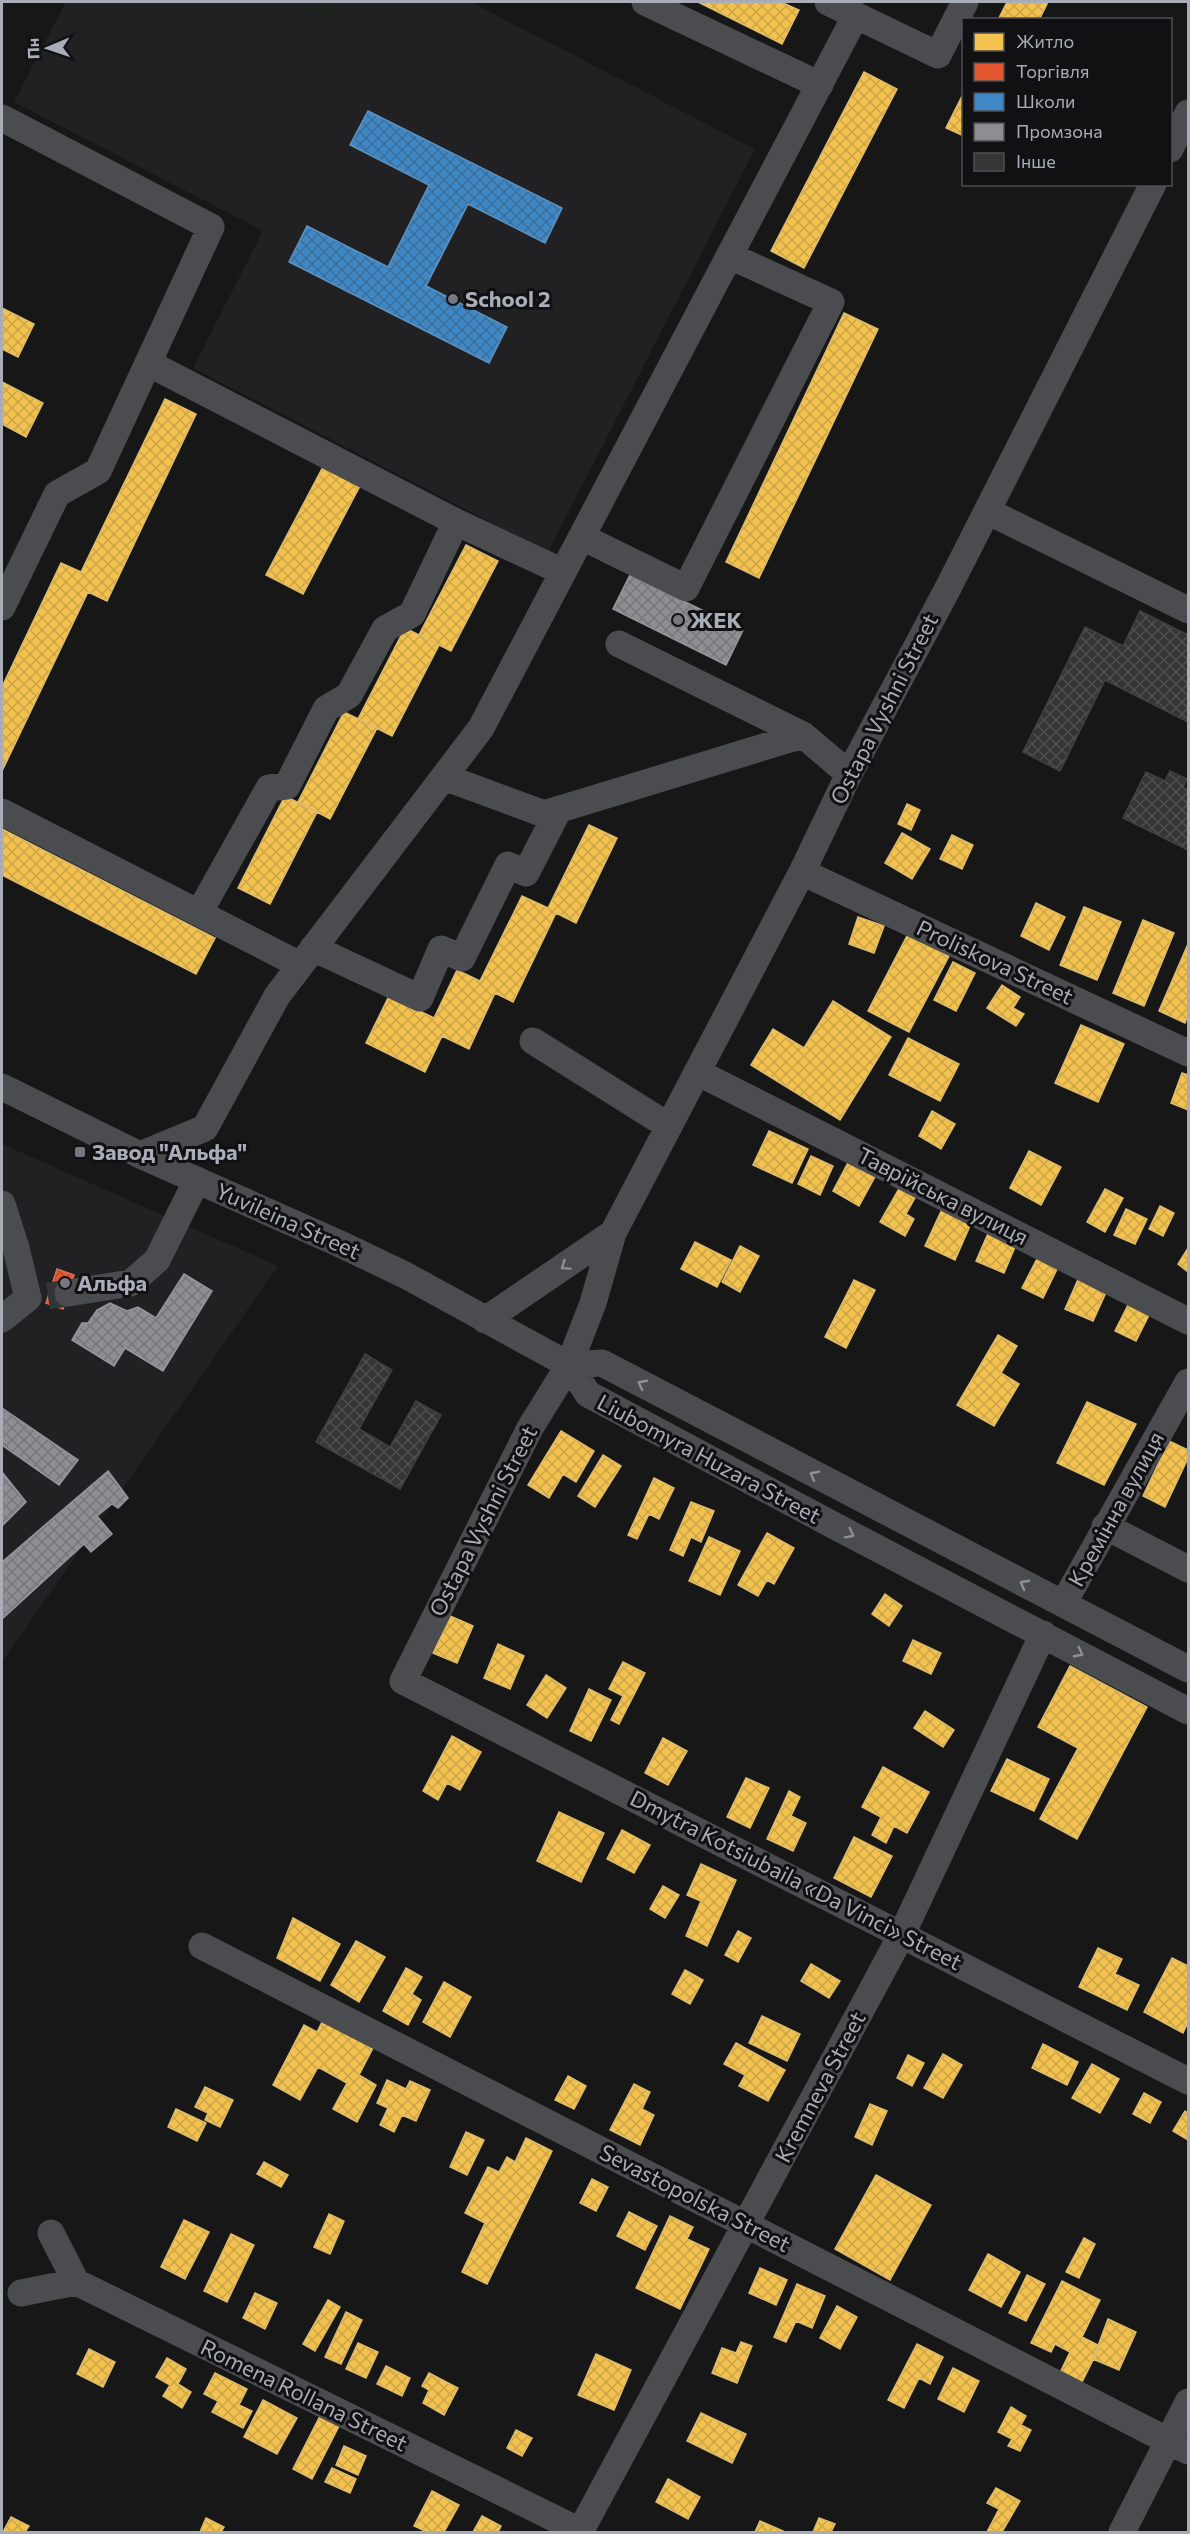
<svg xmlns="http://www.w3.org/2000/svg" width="1190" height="2534" font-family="Commissioner,sans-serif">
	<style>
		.built { fill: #212123 }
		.pitch { fill: #1d241e }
		.homes { fill: url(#homes-cross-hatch); stroke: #dcbb6e; stroke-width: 1.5 }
		.shops { fill: url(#shops-cross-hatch); stroke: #d27157; stroke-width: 1.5 }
		.schools { fill: url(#schools-cross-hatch); stroke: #5e93c1; stroke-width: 1.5 }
		.industry { fill: url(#industry-cross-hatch); stroke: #95979d; stroke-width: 1.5 }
		.building { fill: url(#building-cross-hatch); stroke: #3f4043; stroke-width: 1.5 }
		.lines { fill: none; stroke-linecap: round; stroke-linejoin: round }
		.minor-tunnel { stroke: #343537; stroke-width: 27; stroke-dasharray: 27 14; stroke-linecap: butt }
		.minor { stroke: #4b4c50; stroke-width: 27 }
		.oneway { stroke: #8c9099 }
		.poi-dot { fill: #757880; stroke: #111113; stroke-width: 2 }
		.labels { text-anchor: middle; stroke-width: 6; stroke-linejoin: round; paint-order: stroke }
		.poi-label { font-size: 22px; font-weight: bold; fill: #a8adb8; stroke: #111113; text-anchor: start }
		.street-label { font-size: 22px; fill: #a8adb8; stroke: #111113 }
	</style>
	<defs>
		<pattern id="homes-cross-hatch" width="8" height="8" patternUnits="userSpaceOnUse" patternTransform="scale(1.5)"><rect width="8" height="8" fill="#f2c14e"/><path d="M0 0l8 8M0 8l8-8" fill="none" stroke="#cca549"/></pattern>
		<pattern id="shops-cross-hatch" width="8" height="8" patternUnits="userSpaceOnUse" patternTransform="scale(1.5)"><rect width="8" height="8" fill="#e4572e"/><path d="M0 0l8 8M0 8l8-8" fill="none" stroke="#b84e30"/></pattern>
		<pattern id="schools-cross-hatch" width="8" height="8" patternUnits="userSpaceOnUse" patternTransform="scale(1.5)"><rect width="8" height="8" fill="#3f88c5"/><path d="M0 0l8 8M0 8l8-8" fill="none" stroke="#3b6f9a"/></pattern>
		<pattern id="industry-cross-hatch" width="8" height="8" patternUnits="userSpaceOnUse" patternTransform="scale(1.5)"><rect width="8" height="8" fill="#8d8d92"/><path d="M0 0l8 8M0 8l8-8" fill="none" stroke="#76777b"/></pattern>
		<pattern id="building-cross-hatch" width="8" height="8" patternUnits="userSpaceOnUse" patternTransform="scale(1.5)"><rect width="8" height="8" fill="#353536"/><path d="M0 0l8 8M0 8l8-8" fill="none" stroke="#4f5051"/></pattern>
	</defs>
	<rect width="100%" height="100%" fill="#171717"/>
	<path class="built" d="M66,2H471L755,149L548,552L193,368L263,231L14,102Z
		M2,1144L278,1266L2,1662Z"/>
	<path class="pitch" d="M293,2H340L333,18Z"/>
	<path class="homes" d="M698,2H781L799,10L782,44Z
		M1007,2H1048L1039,20H998Z
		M864,72L897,89L804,268L771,251Z
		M964,92V136L946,128Z
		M2,308L34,324L18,357L2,349Z
		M844,313L878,329L759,578L726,562Z
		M2,382L43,403L26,437L2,424Z
		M165,399L196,414L107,601L88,592L2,771V687L61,563L81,572Z
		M325,463L362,482L303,594L266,575Z
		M466,545L498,561L451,651L419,635Z
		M405,628L439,645L392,736L358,719Z
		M344,712L377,728L330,819L298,802Z
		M285,796L317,812L270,904L238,888Z
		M907,804L920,810L911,830L898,824Z
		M589,825L617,838L576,923L556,913L513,1002L495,993L469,1049L442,1036L425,1072L366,1043L389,996L434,1018L457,970L480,981L522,896L548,908Z
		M2,829L215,938L196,974L2,875Z
		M902,833L930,849L912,879L885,863Z
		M952,835L973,845L962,869L940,859Z
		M1036,903L1065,917L1049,950L1021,936Z
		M1084,907L1121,922L1097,980L1060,965Z
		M858,917L884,926L874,953L849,944Z
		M1143,920L1174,933L1144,1006L1113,993Z
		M908,934L949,956L909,1032L868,1011Z
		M1188,944V1015L1185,1023L1159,1011Z
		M953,962L975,973L956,1011L934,1000Z
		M1002,985L1020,997L1013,1008L1024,1014L1016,1026L987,1008Z
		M833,1001L891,1037L840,1120L751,1065L773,1029L804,1048Z
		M1081,1025L1124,1044L1098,1102L1055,1083Z
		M908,1038L959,1064L940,1101L889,1075Z
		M1182,1073L1188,1075V1110L1171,1103Z
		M932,1111L955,1124L941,1149L919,1136Z
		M769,1131L808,1149L792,1183L753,1165Z
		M1029,1151L1061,1167L1041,1205L1010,1188Z
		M811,1156L833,1166L820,1195L798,1184Z
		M850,1159L877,1173L859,1206L833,1191Z
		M900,1187L916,1196L906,1214L914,1219L905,1236L880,1222Z
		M1105,1189L1123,1198L1105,1232L1087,1222Z
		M944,1205L973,1219L955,1260L925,1246Z
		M1160,1206L1174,1213L1163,1236L1149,1229Z
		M1126,1209L1147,1219L1135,1244L1114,1235Z
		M990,1229L1018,1240L1004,1273L976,1261Z
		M695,1242L731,1260L717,1287L681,1269Z
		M740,1246L759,1256L740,1292L722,1282Z
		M1188,1248V1272L1178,1264Z
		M1039,1255L1059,1265L1043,1298L1022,1288Z
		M1080,1275L1108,1288L1093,1321L1065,1309Z
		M854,1280L875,1290L846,1348L825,1337Z
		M1129,1303L1150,1313L1136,1341L1115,1331Z
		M998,1335L1017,1346L1001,1373L1019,1384L994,1426L957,1405Z
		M1087,1402L1136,1424L1104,1485L1057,1463Z
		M561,1431L594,1451L576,1482L563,1474L549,1498L528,1485Z
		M1169,1441L1188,1450V1458L1165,1507L1143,1496Z
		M603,1455L621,1466L595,1507L578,1496Z
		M654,1478L674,1488L659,1519L649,1514L637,1539L628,1535Z
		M691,1502L714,1511L701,1542L691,1537L683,1556L670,1550Z
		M767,1533L794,1548L774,1584L767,1580L758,1596L738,1585Z
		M709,1537L740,1551L720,1595L689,1581Z
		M885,1594L902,1606L889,1626L872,1614Z
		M450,1616L473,1626L457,1663L433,1653Z
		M913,1640L941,1653L931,1674L903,1661Z
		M498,1644L524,1656L510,1689L484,1678Z
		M623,1662L645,1673L619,1724L611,1720L623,1696L609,1689Z
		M1070,1666L1147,1707L1077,1839L1040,1819L1078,1748L1038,1727Z
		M546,1675L566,1688L547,1718L527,1705Z
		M589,1689L611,1700L591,1741L570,1731Z
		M925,1711L954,1730L943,1747L914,1728Z
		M452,1736L481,1752L460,1790L447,1783L438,1800L423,1791Z
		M663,1738L687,1751L668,1785L645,1773Z
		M1007,1759L1049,1779L1034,1811L991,1791Z
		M883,1767L929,1792L907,1833L894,1826L886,1843L872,1835L881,1817L862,1807Z
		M746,1778L769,1788L750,1828L727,1817Z
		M789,1791L800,1797L791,1816L806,1823L793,1851L767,1839Z
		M559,1812L604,1833L581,1882L537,1861Z
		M622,1830L650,1845L634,1873L607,1859Z
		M854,1837L892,1856L871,1897L834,1878Z
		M701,1864L736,1880L707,1946L686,1936L701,1901L687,1895Z
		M663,1886L679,1895L665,1918L650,1909Z
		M293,1918L340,1944L320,1981L277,1958Z
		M738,1931L751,1938L738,1962L725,1955Z
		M356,1941L385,1957L359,2002L331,1985Z
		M1098,1948L1122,1959L1115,1974L1139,1985L1127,2010L1079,1987Z
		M1172,1958L1188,1966V2022L1183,2033L1144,2012Z
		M811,1964L840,1981L829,1998L801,1981Z
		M406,1968L422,1977L412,1994L421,2000L408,2025L383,2011Z
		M685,1970L703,1980L690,2004L672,1994Z
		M444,1982L471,1997L450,2037L423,2022Z
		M762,2016L800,2034L787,2061L749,2043Z
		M323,2020L374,2046L359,2075L376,2085L357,2122L333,2109L347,2083L318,2067L300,2100L273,2085L304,2025L317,2032Z
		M736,2043L785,2070L768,2101L739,2086L745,2075L724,2064Z
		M1043,2044L1078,2062L1067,2085L1032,2068Z
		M943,2054L962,2065L943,2098L924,2088Z
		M908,2055L924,2063L912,2086L897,2078Z
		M1092,2064L1119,2079L1100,2113L1072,2098Z
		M568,2076L586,2086L574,2109L555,2100Z
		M387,2080L406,2089L410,2081L430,2090L416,2121L402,2115L394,2132L380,2125L388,2108L377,2103Z
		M634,2084L650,2092L642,2109L654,2115L640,2145L610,2130Z
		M205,2087L233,2100L220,2127L205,2120L208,2113L195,2107Z
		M1144,2093L1161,2102L1150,2123L1133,2114Z
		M870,2104L887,2111L872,2145L855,2137Z
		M176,2109L206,2123L197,2141L168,2127Z
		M1185,2111L1188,2113V2140L1173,2131Z
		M466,2132L484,2140L467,2175L450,2167Z
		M526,2138L552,2151L487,2284L462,2272L485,2223L465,2213L488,2167L499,2172L507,2157L515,2162Z
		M264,2162L288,2175L281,2187L257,2174Z
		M876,2175L931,2205L890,2280L835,2249Z
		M592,2179L608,2187L596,2211L580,2203Z
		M629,2212L657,2226L645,2250L617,2236Z
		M329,2214L344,2221L330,2254L314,2247Z
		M670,2216L693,2227L687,2239L709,2249L680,2309L636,2288Z
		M184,2220L209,2232L185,2279L161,2267Z
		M231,2234L254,2245L227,2302L204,2291Z
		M1084,2238L1095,2244L1079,2278L1066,2272Z
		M988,2254L1020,2272L1001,2307L969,2290Z
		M760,2268L787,2280L776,2305L749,2293Z
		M1027,2275L1045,2284L1026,2321L1009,2313Z
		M1062,2281L1100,2300L1082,2337L1100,2346L1076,2394L1055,2383L1070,2352L1055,2344L1051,2352L1031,2343Z
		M797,2284L825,2296L812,2328L796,2321L786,2342L774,2337Z
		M255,2293L277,2303L265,2329L243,2318Z
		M328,2300L340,2307L315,2351L303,2344Z
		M837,2306L857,2317L840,2349L820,2338Z
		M346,2312L362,2320L341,2364L325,2357Z
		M1108,2319L1136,2332L1119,2370L1093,2359Z
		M741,2342L752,2346L737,2383L712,2373L722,2348L736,2353Z
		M358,2343L378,2352L366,2378L346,2369Z
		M917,2344L943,2357L930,2384L919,2378L904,2408L888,2400Z
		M89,2349L115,2362L103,2387L77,2374Z
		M596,2354L631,2370L614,2410L578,2395Z
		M167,2358L186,2369L178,2384L191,2392L182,2408L163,2396L170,2385L156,2377Z
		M386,2366L410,2378L402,2396L377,2384Z
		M953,2368L979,2381L964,2412L938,2399Z
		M215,2373L247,2389L239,2405L252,2411L243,2428L212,2412L218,2401L204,2394Z
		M429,2373L458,2388L444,2415L423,2403L429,2390L422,2386Z
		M263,2400L297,2418L277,2454L244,2437Z
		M1011,2407L1026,2416L1021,2425L1031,2430L1020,2451L1008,2446L1012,2439L998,2432Z
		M701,2413L746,2434L732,2463L687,2441Z
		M320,2416L339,2426L312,2479L293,2469Z
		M516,2430L532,2438L522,2456L507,2448Z
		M344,2446L366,2456L358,2475L336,2465Z
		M332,2468L356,2479L350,2493L325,2482Z
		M668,2479L700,2497L688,2519L656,2502Z
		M996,2488L1020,2501L1002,2532H987L999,2509L987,2503Z
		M432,2491L459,2505L444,2532H427L414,2526Z
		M482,2516L501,2526L498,2532H473Z
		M11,2517L29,2526L25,2532H3Z
		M206,2518L224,2527L221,2532H200Z
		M819,2518L835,2524L831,2532H813Z
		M760,2521L783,2531L782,2532H755Z"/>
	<path class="shops" d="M57,1269L74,1275L63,1309L46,1303Z"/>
	<path class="schools" d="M368,111L562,208L545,243L468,204L426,286L507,327L489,363L289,262L307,226L388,267L429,185L350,145Z"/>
	<path class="industry" d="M630,575L743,630L726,665L613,609Z
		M184,1274L212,1291L163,1371L125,1348L114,1366L72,1340L82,1323H88L97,1310L110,1303L127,1311L138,1307L156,1318Z
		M2,1408L78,1460L59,1485L2,1445Z
		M108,1471L128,1498L118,1508L112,1504L97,1516L112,1534L91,1552L84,1544L2,1619V1562Z
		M2,1472L26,1502L2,1526Z"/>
	<path class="building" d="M1140,611L1188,635V722L1105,680L1060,771L1023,752L1085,627L1123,646Z
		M1170,771L1187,779L1183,787L1188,790V850L1123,818L1146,772L1165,781Z
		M365,1354L392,1370L359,1429L390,1447L416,1401L441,1415L400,1489L316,1442Z"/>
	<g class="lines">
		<path class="minor-tunnel" d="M48,1296L68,1293"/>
		<path class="minor" d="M645,2L820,85
			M828,2L938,55L965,2
			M2,118L211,227L98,471L57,494L2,607
			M1170,149L1188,113
			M1153,184L948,588L849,774L802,872L613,1233L593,1303L569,1365L530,1428L403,1681L1188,2081
			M148,363L456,522
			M987,511L1188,610
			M582,537L686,588L831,302L730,256
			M619,644L803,735L849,774
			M444,777L544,814L803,735
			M2,812L300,965
			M802,872L1188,1053
			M199,913L269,788L287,786L326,709L349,695L385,629L412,614L456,522L563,572
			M313,948L420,998L441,949L462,958L508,865L526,873L559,809
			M533,1041L667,1125
			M697,1072L1188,1321
			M2,1087L140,1155L338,1243L405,1275L569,1365L588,1394L833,1525L1188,1711
			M140,1155L205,1128L277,996L481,728L856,15
			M2,1204L16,1248L28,1298L2,1319
			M68,1293L131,1283L157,1260L197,1180
			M485,1320L613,1233
			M569,1365L602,1363L1188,1669
			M1105,1526L1188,1569
			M1063,1604L1188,1382
			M202,1946L1188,2451
			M51,2233L76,2282
			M21,2293L76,2282L582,2532
			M580,2532L902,1934L1043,1634
			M1122,2532L1188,2402"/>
	</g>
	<defs><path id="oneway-chevron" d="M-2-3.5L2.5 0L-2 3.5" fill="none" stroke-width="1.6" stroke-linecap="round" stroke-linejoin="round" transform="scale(1.5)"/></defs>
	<g class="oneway">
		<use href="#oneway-chevron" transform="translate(565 1266) rotate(145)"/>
		<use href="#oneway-chevron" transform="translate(642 1384) rotate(-152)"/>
		<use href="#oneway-chevron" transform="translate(814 1475) rotate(-152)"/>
		<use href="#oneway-chevron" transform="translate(850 1534) rotate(27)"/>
		<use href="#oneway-chevron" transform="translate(1024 1584) rotate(-152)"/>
		<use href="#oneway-chevron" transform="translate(1079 1653) rotate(28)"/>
	</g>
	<g class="poi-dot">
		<circle cx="453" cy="299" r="6"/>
		<circle cx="678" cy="620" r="6"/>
		<rect x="74" y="1146" width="12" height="12" rx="3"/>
		<circle cx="65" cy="1283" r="6"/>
	</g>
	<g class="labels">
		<g class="poi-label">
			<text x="465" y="307">School 2</text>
			<text x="690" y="628">ЖЕК</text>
			<text x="92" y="1160">Завод "Альфа"</text>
			<text x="77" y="1291">Альфа</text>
		</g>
		<g class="street-label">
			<text transform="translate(884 709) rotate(-63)" y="8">Ostapa Vyshni Street</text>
			<text transform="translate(995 962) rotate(25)" y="8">Proliskova Street</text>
			<text transform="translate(943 1196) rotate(27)" y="8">Таврійська вулиця</text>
			<text transform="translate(288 1221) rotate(24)" y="8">Yuvileina Street</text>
			<text transform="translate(709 1459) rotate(28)" y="8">Liubomyra Huzara Street</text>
			<text transform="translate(1116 1509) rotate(-61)" y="8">Кремінна вулиця</text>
			<text transform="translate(483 1521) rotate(-63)" y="8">Ostapa Vyshni Street</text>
			<text transform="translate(796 1880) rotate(27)" y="8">Dmytra Kotsiubaila «Da Vinci» Street</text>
			<text transform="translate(820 2087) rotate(-62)" y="8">Kremneva Street</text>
			<text transform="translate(695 2198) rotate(27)" y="8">Sevastopolska Street</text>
			<text transform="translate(304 2395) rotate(26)" y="8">Romena Rollana Street</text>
		</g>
	</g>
	<rect width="1190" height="2534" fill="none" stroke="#a8adb8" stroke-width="6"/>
	<rect x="962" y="18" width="210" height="168" fill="#111113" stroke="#4d4f55" stroke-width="1.5"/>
	<rect x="974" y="33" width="30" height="18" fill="#f2c14e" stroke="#4d4f55" stroke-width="1.5"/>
	<text x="1016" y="48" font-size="18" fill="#a8adb8">Житло</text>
	<rect x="974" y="63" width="30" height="18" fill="#e4572e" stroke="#4d4f55" stroke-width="1.5"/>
	<text x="1016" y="78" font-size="18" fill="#a8adb8">Торгівля</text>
	<rect x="974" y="93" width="30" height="18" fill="#3f88c5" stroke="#4d4f55" stroke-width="1.5"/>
	<text x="1016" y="108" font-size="18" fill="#a8adb8">Школи</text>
	<rect x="974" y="123" width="30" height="18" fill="#8d8d92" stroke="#4d4f55" stroke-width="1.5"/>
	<text x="1016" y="138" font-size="18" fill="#a8adb8">Промзона</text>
	<rect x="974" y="153" width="30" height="18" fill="#353536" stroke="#4d4f55" stroke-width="1.5"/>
	<text x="1016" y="168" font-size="18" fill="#a8adb8">Інше</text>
	<g transform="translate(48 48) rotate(268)" stroke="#111113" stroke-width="4.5" paint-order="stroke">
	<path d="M0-4.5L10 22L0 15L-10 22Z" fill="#a8adb8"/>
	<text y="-9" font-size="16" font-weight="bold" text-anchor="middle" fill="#a8adb8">Пн</text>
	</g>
</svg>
